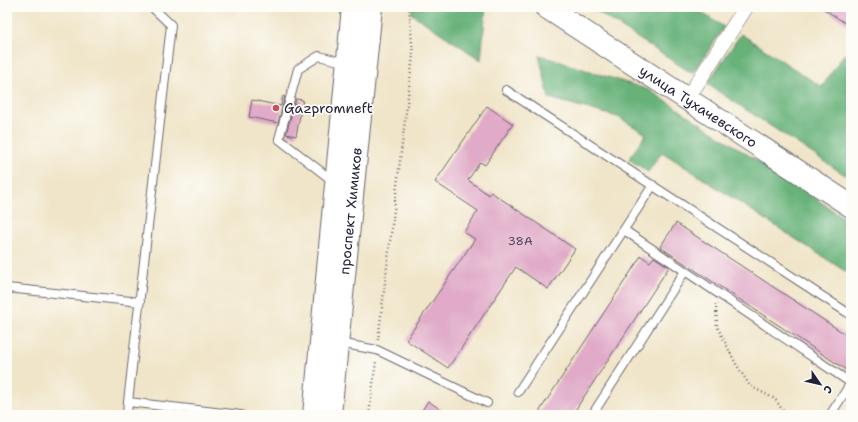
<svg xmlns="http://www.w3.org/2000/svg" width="858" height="422" font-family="'Shantell Sans',sans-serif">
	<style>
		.forest { fill: #68b27a; stroke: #456a5a }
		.building { fill: #e0aac8 }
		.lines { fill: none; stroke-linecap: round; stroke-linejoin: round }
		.lane-casing { stroke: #6a666d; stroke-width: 10 }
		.street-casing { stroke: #6a666d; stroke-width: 16 }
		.secondary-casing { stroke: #6a666d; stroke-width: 24 }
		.primary-casing { stroke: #6a666d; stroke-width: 24 }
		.path { stroke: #6a666d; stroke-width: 2.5; stroke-dasharray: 1 3; stroke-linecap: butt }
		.lane { stroke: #fff; stroke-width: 8 }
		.street { stroke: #fff; stroke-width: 15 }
		.secondary { stroke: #fff; stroke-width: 22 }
		.primary { stroke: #fff; stroke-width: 22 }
		.poi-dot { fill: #d1495b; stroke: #fdfcf7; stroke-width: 1.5 }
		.labels { text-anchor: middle; stroke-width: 3.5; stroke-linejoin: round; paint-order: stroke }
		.number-label { font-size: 12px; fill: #52445e }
		.street-label { font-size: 14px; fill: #22223b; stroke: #fdfcf7 }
		.poi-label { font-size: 14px; fill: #22223b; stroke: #fdfcf7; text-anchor: start }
	</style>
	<rect width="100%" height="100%" fill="#fdfcf7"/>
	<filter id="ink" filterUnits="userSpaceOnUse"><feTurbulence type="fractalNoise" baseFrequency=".025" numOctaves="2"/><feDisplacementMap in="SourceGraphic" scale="8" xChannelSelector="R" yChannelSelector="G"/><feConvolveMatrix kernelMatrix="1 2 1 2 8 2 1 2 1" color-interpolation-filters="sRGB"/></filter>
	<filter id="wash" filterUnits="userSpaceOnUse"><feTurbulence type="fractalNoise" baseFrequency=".012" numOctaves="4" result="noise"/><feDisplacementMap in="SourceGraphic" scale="16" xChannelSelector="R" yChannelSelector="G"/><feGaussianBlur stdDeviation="0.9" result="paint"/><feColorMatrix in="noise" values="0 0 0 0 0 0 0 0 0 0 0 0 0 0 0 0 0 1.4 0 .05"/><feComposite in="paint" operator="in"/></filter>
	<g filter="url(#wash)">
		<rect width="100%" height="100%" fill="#f0e5c9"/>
		<path class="forest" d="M412,7H486L481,60L412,14Z
			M590,7H693L724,27L693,74Z
			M741,34L822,87L844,54L851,59V179L707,84Z
			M539,55L649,90L851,222V275L662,152L648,172L629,159L646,134L618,117L549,98Z"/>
		<g id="blocks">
			<path class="building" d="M821,7H851V27Z
				M283,96L285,97L278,123L249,117L252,100L281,106Z
				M296,99L303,100L296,136L286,134Z
				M487,106L513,124L485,165L480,162L468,180L489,195L491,192L575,249L548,289L516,267L448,368L406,340L475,239L464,232L478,211L435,182Z
				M676,223L851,338V373L660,247Z
				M641,256L650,262L654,257L669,267L572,415H537Z
				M428,401L449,415H419Z"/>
		</g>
	</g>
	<g filter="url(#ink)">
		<use href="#blocks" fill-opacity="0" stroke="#6a666d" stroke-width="1"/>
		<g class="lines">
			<defs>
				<path id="lane" d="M152,7L171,25L128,402L241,415
					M506,90L851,315
					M333,181L279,139L298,69L319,56L347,63
					M624,230L685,271
					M7,288L140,302
					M339,343L377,350L487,403
					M518,392L653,185
					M127,415L128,402
					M592,415L685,271L851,383L830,415"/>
				<path id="street" d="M694,88L746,7"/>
				<g id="secondary">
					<path d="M314,415L353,7"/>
					<path id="s1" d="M330,415L371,7"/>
				</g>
				<g id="primary">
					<path id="s2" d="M546,7L851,206"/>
				</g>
			</defs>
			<use href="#lane" class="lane-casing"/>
			<use href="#street" class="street-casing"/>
			<use href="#secondary" class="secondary-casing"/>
			<use href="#primary" class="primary-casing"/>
			<path class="path" d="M716,304L717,326L736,364L750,386L775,399L786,415
				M378,340L413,55L409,7
				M369,415L376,361"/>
			<use href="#lane" class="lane"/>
			<use href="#street" class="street"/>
			<use href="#secondary" class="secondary"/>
			<use href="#primary" class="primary"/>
		</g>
	</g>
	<circle class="poi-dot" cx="276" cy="108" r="4"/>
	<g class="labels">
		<g class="number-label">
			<text x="520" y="245">38А</text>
		</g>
		<g class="street-label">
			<text dy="5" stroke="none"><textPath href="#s2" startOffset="182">улица Тухачевского</textPath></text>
			<text dy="5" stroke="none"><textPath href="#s1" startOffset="205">проспект Химиков</textPath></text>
		</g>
		<g class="poi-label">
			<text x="284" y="113">Gazpromneft</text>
		</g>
	</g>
	<rect width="858" height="422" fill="none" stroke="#fdfcf7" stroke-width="24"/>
	<g transform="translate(820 384) rotate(124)" stroke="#fdfcf7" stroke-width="3" paint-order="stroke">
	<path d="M0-3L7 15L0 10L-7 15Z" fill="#22223b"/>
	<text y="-6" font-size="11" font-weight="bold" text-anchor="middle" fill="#22223b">С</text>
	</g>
</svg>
